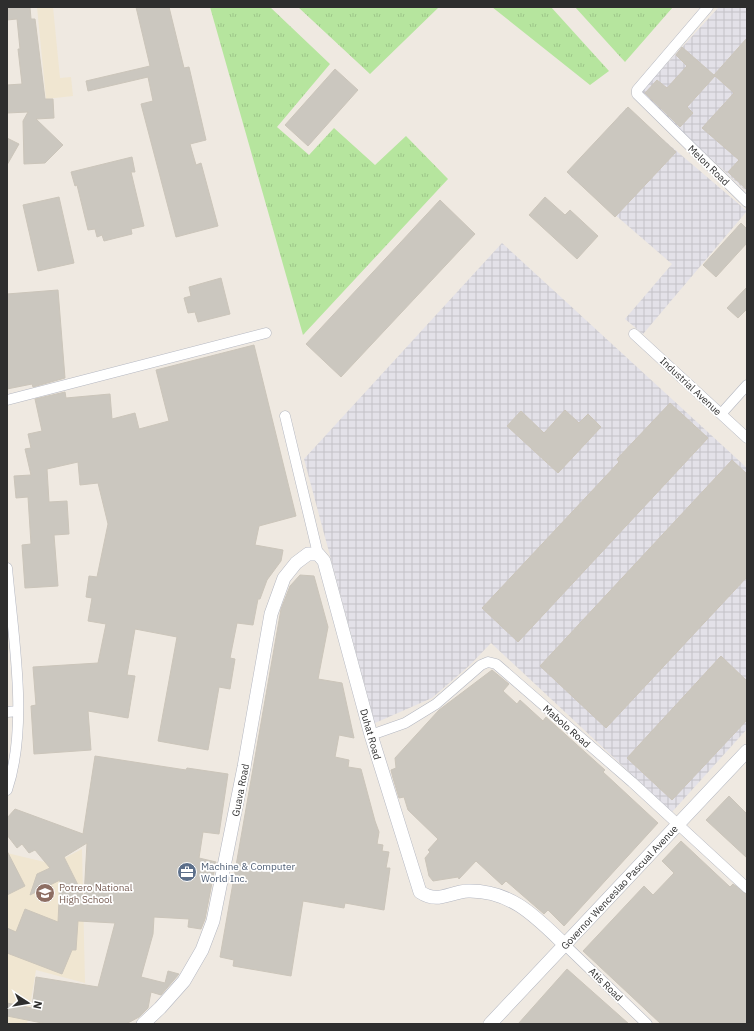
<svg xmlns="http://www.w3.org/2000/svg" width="754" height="1031" font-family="'IBM Plex Sans',sans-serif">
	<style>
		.industrial { fill: url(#industrial-grid) }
		.education { fill: #f0e6d1 }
		.grass { fill: url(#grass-tufts) }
		.building { fill: #cbc7bf; stroke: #cbc5ba; fill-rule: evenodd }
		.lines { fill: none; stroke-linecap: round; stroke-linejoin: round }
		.street-casing { stroke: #b4b7c1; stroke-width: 11 }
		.secondary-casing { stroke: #b4b7c1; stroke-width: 14 }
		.street { stroke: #fff; stroke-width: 10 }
		.secondary { stroke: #fff; stroke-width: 13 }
		.labels { text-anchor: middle; stroke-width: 3.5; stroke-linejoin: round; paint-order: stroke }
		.street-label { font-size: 10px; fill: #2e2e2e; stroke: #fff }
		.service-label { font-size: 10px; fill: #4e5e75; stroke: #fff; text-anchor: start }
		.education-label { font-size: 10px; fill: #785e54; stroke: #fff; text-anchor: start }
	</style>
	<defs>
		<pattern id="industrial-grid" width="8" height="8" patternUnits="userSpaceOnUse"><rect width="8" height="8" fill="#e3e1e8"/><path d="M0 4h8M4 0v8" fill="none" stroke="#c3c1c7"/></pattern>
		<pattern id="grass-tufts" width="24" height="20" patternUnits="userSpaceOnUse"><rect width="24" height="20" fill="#b6e59e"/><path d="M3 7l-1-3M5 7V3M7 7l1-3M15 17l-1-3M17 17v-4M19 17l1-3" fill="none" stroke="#9dc588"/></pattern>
	</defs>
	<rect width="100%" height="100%" fill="#efe9e1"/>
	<path class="industrial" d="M719,7H747V192L640,93Z
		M626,108L747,211L643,334L625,319L672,264L569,175Z
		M502,243L747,468V729L672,812L491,643L470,665L432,698L375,723L304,459Z"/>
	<path class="education" d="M37,7H53L60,78L71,77L73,96L46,99Z
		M82,849L85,983L36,970L27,1024H7V853L53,864Z"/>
	<path class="grass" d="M210,7H270L330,64L277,127L309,155L334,128L375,165L406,136L448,179L303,335Z
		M298,7H439L370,74Z
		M492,7H551L609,71L590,85Z
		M575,7H673L625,62Z"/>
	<path class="building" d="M7,7H30L31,19H35L45,99H53L54,118L36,119L63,145L45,163L24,164L23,121L28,112L7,113V85L22,84L18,49H20L17,19L7,20Z
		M136,7H169L184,68L189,67L206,140L190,144L196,165L201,163L218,226L176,237L141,104L153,101L148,77L88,91L86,81L150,66Z
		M747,38V190L728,172L739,160L702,128L734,93L714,75Z
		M682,47L715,76L687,107L693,113L680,127L645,93L657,80L667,88L687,66L676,55Z
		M335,69L358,90L308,146L285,125Z
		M628,107L676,152L615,217L567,172Z
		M7,138L19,144L7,165Z
		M132,157L135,172H131L144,226L131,229L132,234L104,241L102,235L97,237L95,229L88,230L77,185L75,186L71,172Z
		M59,197L74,263L38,271L23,205Z
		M545,197L565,215L570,210L598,236L577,259L529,215Z
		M440,200L475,234L341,377L306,344Z
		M741,223L747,229V243L716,277L703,265Z
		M221,278L230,314L198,322L195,312L188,313L184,298L191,296L189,287Z
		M747,287V309L738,318L727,308Z
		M58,290L65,378L33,387L32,384L7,389V294Z
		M254,345L296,516L259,526L255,545L283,550L281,561L267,580L260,599H258L253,625L237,623L230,658L235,659L230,689L219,687L208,750L158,741L177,637L135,629L127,675L135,676L128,718L88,711L91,750L34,754L31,706L36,705L33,667L98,663L106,624L88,621L92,598L86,597L89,576L97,577L108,524L98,483L80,485L78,462L47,469L49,502L67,501L69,534L54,535L58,586L25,588L22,545L31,544L28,497L16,498L14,476L31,475L25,449L31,448L28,434L42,431L35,399L65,392L66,398L110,394L112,419L135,413L139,429L169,421L156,370Z
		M670,403L708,438L518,642L482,608L619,462L617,459Z
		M565,410L579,423L588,414L601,427L558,473L507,426L521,411L544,433Z
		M732,460L747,474V577L606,728L540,666Z
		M300,575L314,576L328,627L318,679L342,683L354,738L339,735L335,757L349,760L348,767L361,769L375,821L379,832L377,844L383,845L382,851L389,852L386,868H390L384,910L345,903L344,908L303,901L291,976L233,966L234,960L220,957L281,609L290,586Z
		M721,656L747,681V720L672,800L627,758Z
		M492,670L509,684L503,691L517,704L520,700L543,721L546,717L605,770L603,772L658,823L564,926L548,910L544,914L506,881L502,885L476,861L459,879L458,877L433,881L429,876L425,858L430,852L428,850L438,839L408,810L404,797L399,798L393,778L391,770L396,768L395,758L439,710Z
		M95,756L186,770L187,768L228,774L219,834L203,832L199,858L216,862L205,919L201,929L188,927L189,919L154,917L153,934L141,977L165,983L168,971L179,974L161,995L151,992L148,1008L139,1017L126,1024H47L7,1016V1003L32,1008L36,977L98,987L115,923L78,921L76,950H72L62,974L7,953V928L16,932L25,909L58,922L60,880L30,895L37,874L50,868L35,850L29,853L22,844L17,848L7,835V818L15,809L83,834ZM87,843L84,897L64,857Z
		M729,796L747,814V858L706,820Z
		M681,841L730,887L733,884L747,894V1024H661L583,951L644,886L653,895L674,873L662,861Z
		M7,851L25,886L7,895Z
		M567,969L629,1024H518Z"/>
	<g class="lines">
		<defs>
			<path id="street" d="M708,7L637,90V94L747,202
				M634,334L747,438
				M7,400L266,333
				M721,414L747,385
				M285,416L318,554
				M7,568C13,636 29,725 7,790
				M7,712L18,711
				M371,735L405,723L436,704L481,665L488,662L496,664L632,782L747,888
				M565,945L647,1024"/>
			<path id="secondary" d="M143,1024L160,1008L184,981L202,950L213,921L244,767L271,614L284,578L296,563L308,554H318L324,561L371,735L420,892C438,904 449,892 468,891C511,890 536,917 565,945
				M490,1024L747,751"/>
		</defs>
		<use href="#street" class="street-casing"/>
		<use href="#secondary" class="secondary-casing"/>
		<use href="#street" class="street"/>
		<use href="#secondary" class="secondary"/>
	</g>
	<defs>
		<symbol id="office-disc" viewBox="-11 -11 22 22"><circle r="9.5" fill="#5c6f8a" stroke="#fff"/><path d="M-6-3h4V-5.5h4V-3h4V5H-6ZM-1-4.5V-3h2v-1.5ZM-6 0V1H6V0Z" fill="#fff"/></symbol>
		<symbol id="school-disc" viewBox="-11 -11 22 22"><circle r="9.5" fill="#8d6e63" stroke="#fff"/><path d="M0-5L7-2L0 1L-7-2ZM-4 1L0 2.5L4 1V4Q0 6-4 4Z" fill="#fff"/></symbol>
	</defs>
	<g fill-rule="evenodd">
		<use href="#office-disc" x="176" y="861" width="22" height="22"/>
		<use href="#school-disc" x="34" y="882" width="22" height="22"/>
	</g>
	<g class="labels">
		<g class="street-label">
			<text transform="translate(709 165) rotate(44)" y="4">Melon Road</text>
			<text transform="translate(691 386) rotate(43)" y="4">Industrial Avenue</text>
			<text transform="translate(567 726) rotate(41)" y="4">Mabolo Road</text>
			<text transform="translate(371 734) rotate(74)" y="4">Duhat Road</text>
			<text transform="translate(240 790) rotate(-79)" y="4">Guava Road</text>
			<text transform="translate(619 887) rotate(-47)" y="4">Governor Wenceslao Pascual Avenue</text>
			<text transform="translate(606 984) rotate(44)" y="4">Atis Road</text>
		</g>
		<g class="service-label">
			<text x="201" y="870">Machine &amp; Computer<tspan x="201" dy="12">World Inc.</tspan></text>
		</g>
		<g class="education-label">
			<text x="59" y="891">Potrero National<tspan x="59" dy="12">High School</tspan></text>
		</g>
	</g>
	<rect width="754" height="1031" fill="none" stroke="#2e2e2e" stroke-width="16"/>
	<g transform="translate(28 1003) rotate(102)" stroke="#ffffff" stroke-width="3" paint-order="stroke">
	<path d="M0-3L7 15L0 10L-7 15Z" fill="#2e2e2e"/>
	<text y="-6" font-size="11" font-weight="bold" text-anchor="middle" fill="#2e2e2e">N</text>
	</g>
</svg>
